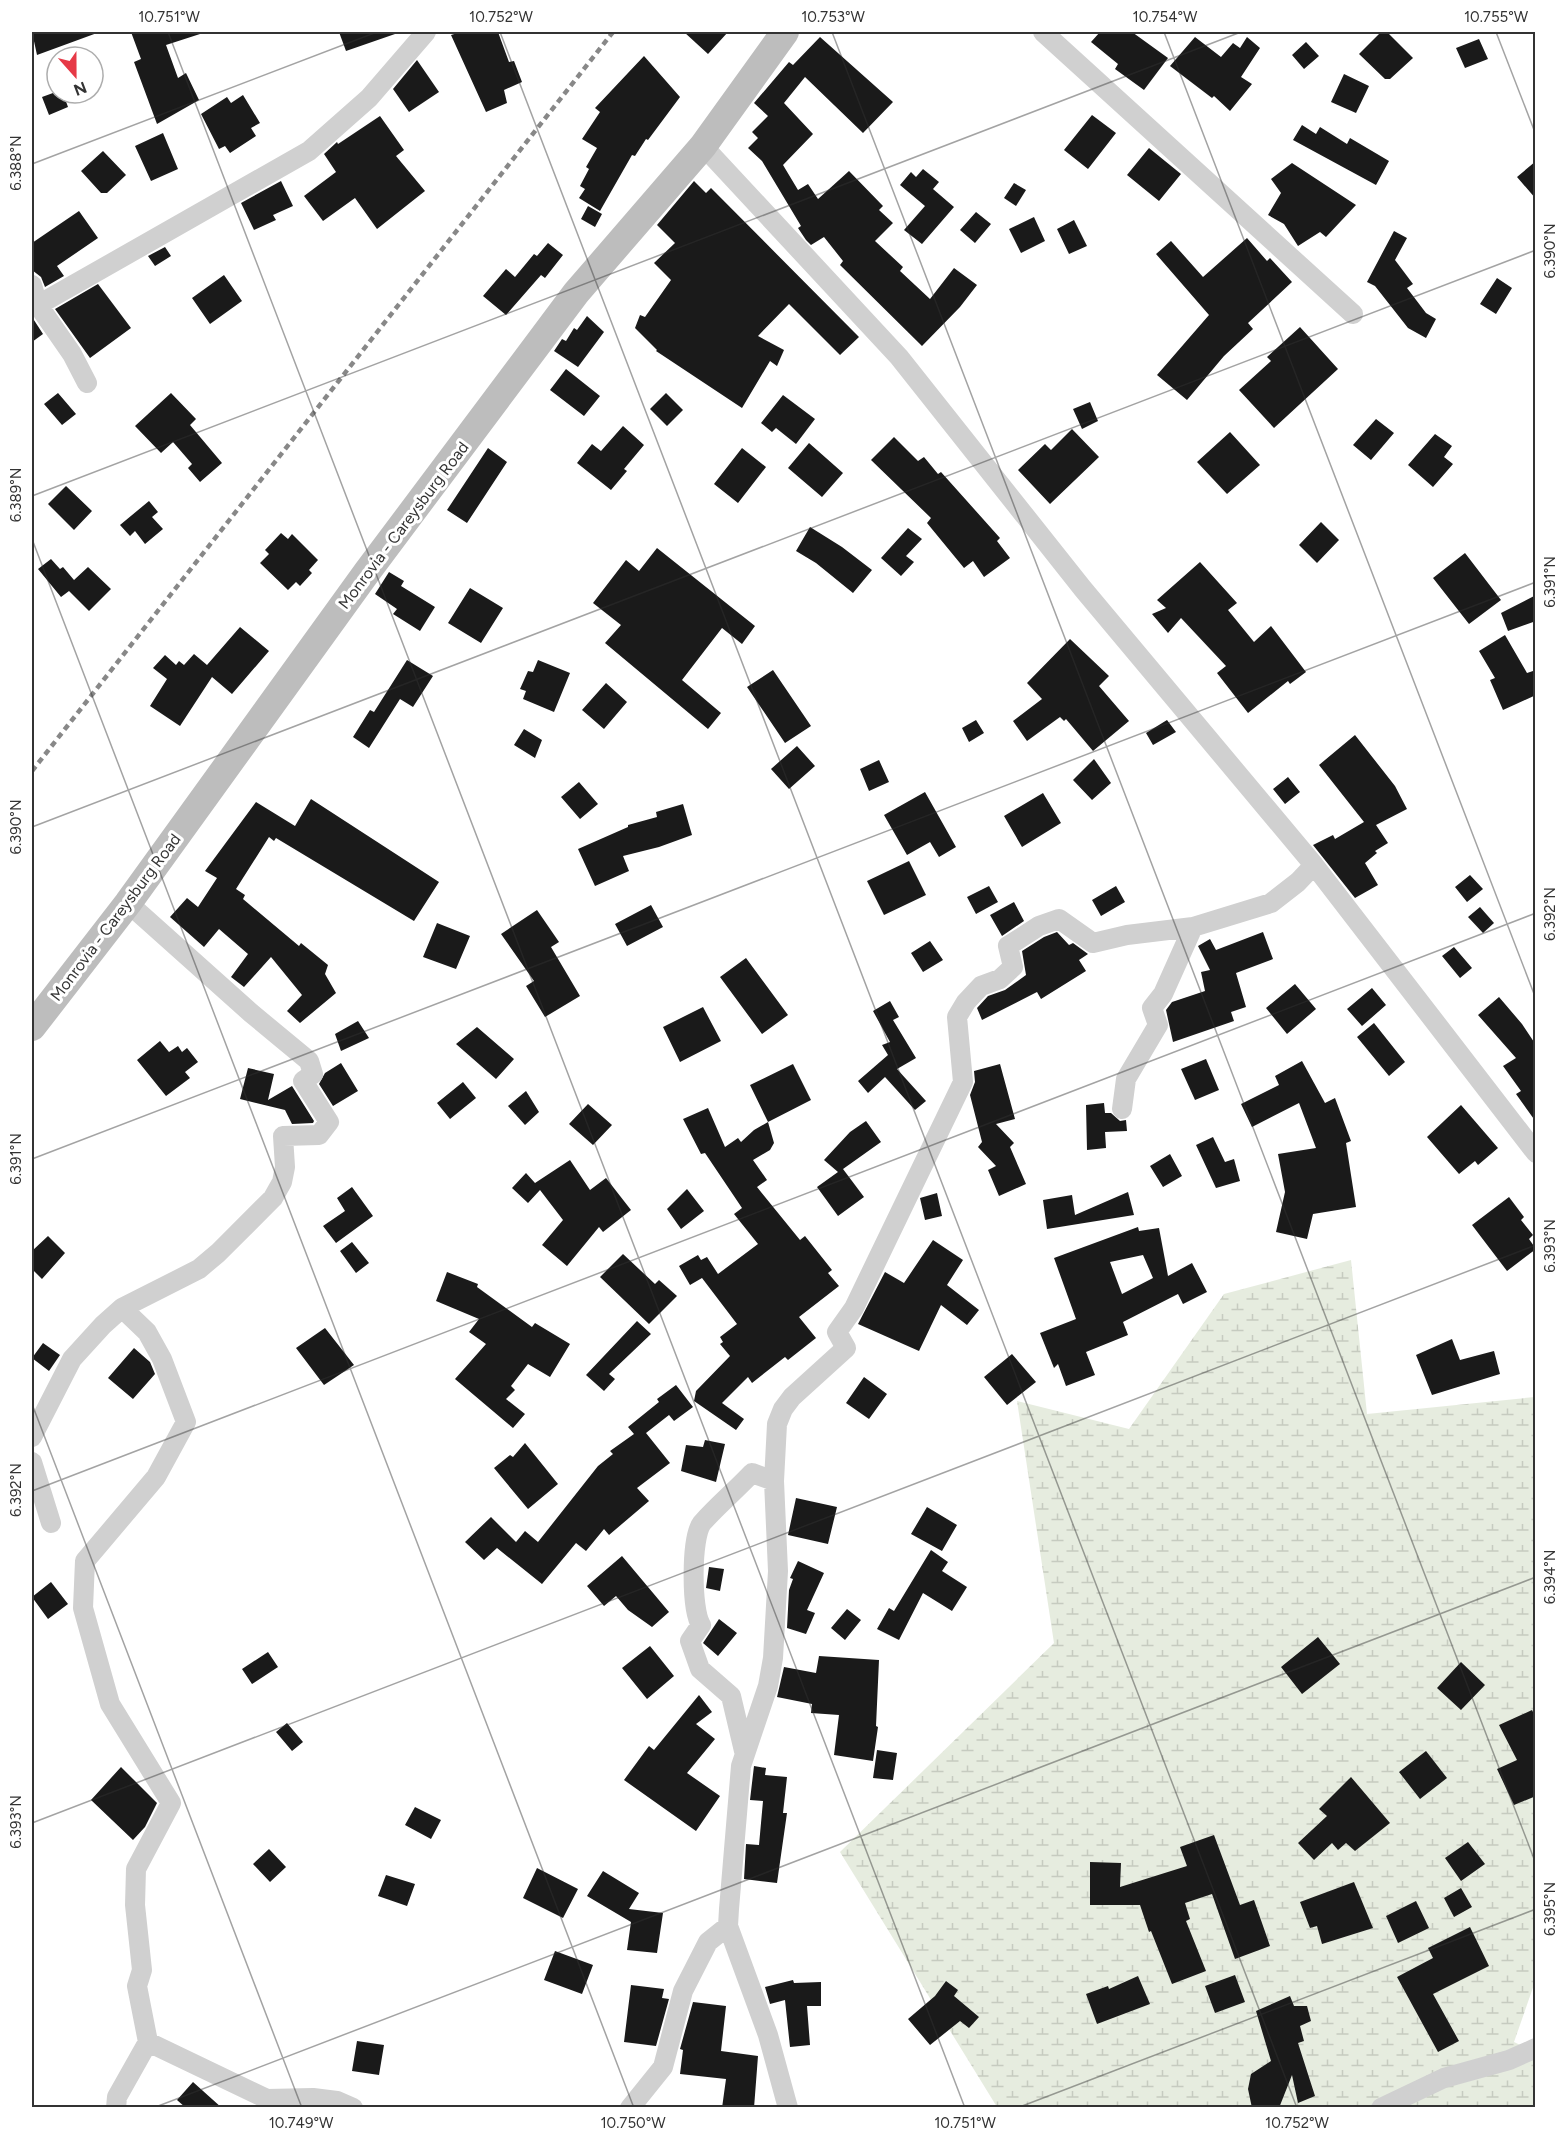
<svg xmlns="http://www.w3.org/2000/svg" width="1567" height="2139" font-family="Figtree,sans-serif">
	<style>
		.wetland { fill: url(#wetland-marsh) }
		.building { fill: #1a1a1a; fill-rule: evenodd }
		.lines { fill: none; stroke-linecap: round; stroke-linejoin: round }
		.street { stroke: #d0d0d0; stroke-width: 20 }
		.secondary { stroke: #bdbdbd; stroke-width: 28 }
		.rail { stroke: #888; stroke-width: 4.5; stroke-dasharray: 6 4.5; stroke-linecap: butt }
		.ticks { fill: none; stroke: #333; stroke-width: 1.5; stroke-opacity: 0.45 }
		.labels { text-anchor: middle; stroke-width: 6; stroke-linejoin: round; paint-order: stroke }
		.street-label { font-size: 16px; fill: #333; stroke: #fff }
		.neatline { fill: none; stroke: #333; stroke-width: 2 }
		.ticks-label { font-size: 15px; text-anchor: middle; fill: #333 }
	</style>
	<defs>
		<pattern id="wetland-marsh" width="20" height="14" patternUnits="userSpaceOnUse" patternTransform="scale(1.5)"><rect width="20" height="14" fill="#e6ecdf"/><path d="M1 5h8M5 5V1M11 12h8M15 12V8" fill="none" stroke="#c6cbc0"/></pattern>
	</defs>
	<rect width="100%" height="100%" fill="#fff"/>
	<path class="wetland" d="M1351,1260L1367,1414L1535,1397L1536,1979L1514,2042L1535,2052V2107H997L840,1852L1054,1643L1017,1401L1129,1429L1224,1294Z"/>
	<path class="building" d="M32,32H96L97,33L37,55Z
		M131,32H199L200,34L166,45L178,78L186,73L199,100L157,124L134,62L141,59Z
		M339,32H394L395,34L346,51Z
		M461,32H498L509,62L514,61L522,82L504,90L507,103L486,112L451,35Z
		M684,32H728L708,54Z
		M1100,32H1132L1168,58L1144,90L1115,69L1118,64L1091,42Z
		M1381,32H1387L1413,58L1390,79H1385L1359,54Z
		M820,37L893,102L863,133L805,77L784,103L813,134L783,165L798,190L808,184L818,199L849,171L883,206L879,210L893,223L875,241L903,267L900,271L930,299L954,268L977,285L960,307L922,346L840,265L843,261L824,237L811,245L806,240L798,228L801,226L762,161L748,148L758,138L752,132L768,116L754,103L789,62L793,65Z
		M1195,37L1221,57L1233,43L1240,48L1247,37L1260,48L1241,77L1252,84L1230,111L1214,96L1212,98L1170,66Z
		M1479,39L1488,59L1465,68L1456,48Z
		M1306,42L1319,56L1304,69L1292,55Z
		M644,56L680,97L648,140L646,139L635,156L632,155L600,211L579,198L585,189L580,186L589,169L586,167L597,148L582,139L600,112L595,108Z
		M417,60L439,92L409,112L393,89Z
		M1344,74L1369,86L1356,113L1331,102Z
		M53,93H63L68,107L49,115L42,97Z
		M243,95L260,123L251,128L256,136L230,153L225,146L219,149L201,114L227,97L231,103Z
		M1092,115L1116,133L1088,169L1064,150Z
		M380,116L404,150L396,156L425,191L377,229L355,198L323,221L304,196L336,172L324,154L337,142L338,144Z
		M1302,125L1316,134L1320,127L1347,144L1350,138L1389,161L1376,185L1293,140Z
		M163,133L178,169L151,181L135,146Z
		M1149,148L1181,174L1159,201L1127,175Z
		M103,151L126,175L107,193H101L81,171Z
		M1536,161V199L1517,177Z
		M1292,163L1356,205L1326,237L1320,232L1298,246L1284,224L1268,215L1281,193L1271,179Z
		M923,169L939,182L933,189L954,207L922,244L904,230L925,206L900,185L911,172L916,177Z
		M281,181L293,206L273,215L276,220L254,230L241,203Z
		M694,181L706,193L711,188L859,337L840,355L789,304L758,336L784,350L777,366L770,361L742,408L656,351L657,350L635,328L640,315L645,317L671,280L654,263L675,243L657,225Z
		M1014,183L1026,190L1016,206L1004,198Z
		M588,206L602,214L595,227L581,219Z
		M79,211L98,238L57,266L64,276L45,287L41,277L32,270V243Z
		M976,212L991,224L975,243L960,230Z
		M1034,217L1045,241L1021,253L1009,229Z
		M1074,220L1087,246L1069,254L1057,229Z
		M1394,231L1407,238L1395,260L1413,284L1407,288L1426,313L1436,319L1426,338L1408,328L1375,286L1367,282Z
		M1247,238L1267,261L1270,258L1292,282L1248,323L1253,329L1224,356L1187,400L1157,375L1209,315L1156,254L1171,241L1203,277Z
		M548,243L563,255L545,278L541,275L506,315L483,296L506,269L515,277L534,254L537,256Z
		M165,247L171,256L155,266L148,256Z
		M224,275L242,301L210,324L192,298Z
		M1497,278L1512,288L1496,314L1480,304Z
		M98,284L131,328L90,358L55,309Z
		M587,316L604,332L578,367L554,351L562,339L566,341L574,328L577,330Z
		M32,317L43,334L32,342Z
		M1300,327L1338,369L1274,428L1239,390L1271,361L1267,357Z
		M566,369L600,396L584,416L550,390Z
		M58,393L76,414L62,425L44,404Z
		M171,393L196,419L190,425L222,463L200,482L188,468L192,464L173,442L161,453L135,426Z
		M666,393L683,410L667,426L650,409Z
		M783,395L815,419L796,444L776,428L772,432L761,423Z
		M1090,402L1098,421L1082,429L1073,409Z
		M1376,419L1394,433L1371,460L1353,445Z
		M623,426L644,445L624,469L627,471L611,490L577,463L592,444L601,451Z
		M1072,429L1099,457L1050,504L1018,470L1045,444L1051,450Z
		M1230,432L1260,465L1227,494L1197,462Z
		M1435,434L1452,446L1444,457L1453,464L1433,487L1408,465Z
		M894,437L918,461L924,457L938,474L941,472L1000,538L997,541L1010,558L984,577L973,561L964,568L927,523L931,518L871,460Z
		M809,443L843,473L822,497L788,468Z
		M488,448L507,462L467,523L447,510Z
		M742,448L766,467L738,503L714,484Z
		M66,486L92,511L74,530L48,504Z
		M149,501L158,512L152,517L163,529L145,544L135,531L130,536L120,525Z
		M1321,522L1339,540L1317,563L1299,545Z
		M810,527L842,547L872,570L853,593L816,563L796,551Z
		M908,528L922,539L906,556L914,562L901,576L881,558Z
		M281,533L288,539L292,534L318,560L309,570L312,573L300,586L296,582L288,590L260,563L269,554L265,550Z
		M657,548L755,626L742,644L722,628L682,680L721,713L708,729L605,643L621,625L593,603L626,560L639,571Z
		M1465,553L1501,600L1469,624L1433,578Z
		M51,559L60,569L63,567L74,580L88,567L111,589L89,611L69,591L61,597L38,569Z
		M1200,562L1237,603L1228,610L1254,642L1271,626L1306,672L1290,684L1288,681L1248,713L1217,673L1226,666L1181,618L1168,633L1152,614L1166,608L1157,600Z
		M389,572L404,581L401,586L435,607L420,631L393,614L397,609L375,594Z
		M470,588L503,608L481,643L448,623Z
		M1536,595V621L1508,631L1501,613Z
		M240,627L269,651L232,694L212,677L180,726L150,706L167,679L153,668L165,655L176,665L179,661L184,665L194,654L207,665Z
		M1505,635L1527,673L1536,670V695L1503,710L1490,680L1495,678L1479,651Z
		M1070,639L1109,676L1099,686L1129,721L1093,751L1066,719L1064,721L1060,717L1027,741L1013,721L1042,699L1027,683Z
		M407,660L433,676L413,707L400,699L369,748L353,737L370,710L374,712Z
		M538,660L570,673L554,712L523,699L526,691L520,689L528,671L533,672Z
		M773,670L811,726L785,743L747,687Z
		M606,683L627,702L604,729L582,710Z
		M976,720L984,733L969,742L962,728Z
		M1167,720L1176,732L1153,745L1146,733Z
		M524,729L542,740L535,758L514,745Z
		M1355,735L1395,786L1407,809L1376,825L1388,843L1375,851L1377,853L1365,863L1378,885L1355,898L1313,845L1333,835L1335,839L1364,822L1319,765Z
		M797,746L815,766L789,789L771,769Z
		M1094,759L1111,783L1092,800L1073,780Z
		M879,760L889,782L869,791L860,769Z
		M1288,777L1300,792L1285,804L1273,789Z
		M579,782L598,804L580,819L561,797Z
		M925,792L956,847L939,857L930,842L907,855L884,815Z
		M1043,793L1061,823L1022,847L1004,816Z
		M311,799L439,882L414,921L276,838L274,841L269,837L236,889L245,895L243,899L299,946L301,943L328,965L325,974L336,993L300,1023L287,1011L302,995L271,957L244,987L231,977L248,954L219,929L204,947L170,917L187,898L198,907L217,878L205,871L256,802L295,826Z
		M683,804L692,835L659,847L623,856L629,871L595,886L578,849L628,827V825L657,817L656,812Z
		M909,861L926,895L884,915L867,881Z
		M1470,875L1483,889L1467,902L1455,887Z
		M989,886L998,902L976,914L967,897Z
		M1116,886L1125,902L1101,916L1092,900Z
		M1014,902L1024,921L1002,936L990,915Z
		M651,905L663,927L627,946L615,924Z
		M1480,907L1494,923L1483,933L1468,917Z
		M537,910L559,942L551,947L580,996L545,1017L526,986L534,981L501,934Z
		M437,923L470,936L456,969L423,957Z
		M1057,932L1069,945L1073,943L1088,954L1079,960L1086,971L1041,999L1037,992L982,1020L977,1008L988,996L1005,990L1026,975L1022,951L1044,937Z
		M1263,932L1273,959L1236,973L1246,1007L1231,1012L1234,1021L1173,1042L1166,1010L1172,1002L1205,991L1201,972L1210,970L1198,946L1210,939L1216,950Z
		M930,941L943,960L923,972L911,953Z
		M1454,947L1472,968L1460,978L1442,956Z
		M746,958L788,1015L762,1034L720,977Z
		M1295,984L1316,1009L1287,1034L1266,1008Z
		M1372,988L1386,1005L1362,1026L1347,1009Z
		M1499,997L1522,1024L1536,1045V1122L1516,1094L1521,1091L1503,1066L1516,1058L1478,1015Z
		M890,1001L899,1017L893,1020L916,1058L897,1069L926,1101L915,1110L885,1077L868,1093L858,1081L888,1055L882,1045L890,1042L873,1011Z
		M703,1007L721,1041L680,1062L663,1027Z
		M358,1021L369,1038L341,1051L335,1034Z
		M1374,1023L1405,1062L1389,1076L1357,1037Z
		M477,1027L514,1059L496,1079L456,1044Z
		M160,1041L169,1052L178,1046L182,1052L187,1048L198,1062L185,1072L190,1078L166,1096L137,1060Z
		M1206,1059L1219,1090L1195,1100L1181,1069Z
		M1302,1061L1325,1103L1335,1098L1351,1141L1346,1143L1356,1207L1313,1214L1307,1239L1276,1232L1285,1192L1278,1154L1316,1148L1299,1103L1252,1127L1241,1104L1279,1085L1275,1076Z
		M341,1063L358,1091L333,1106L319,1084L325,1073Z
		M793,1064L811,1100L768,1122L750,1085Z
		M1000,1064L1015,1119L996,1124L1014,1143L1010,1147L1026,1184L999,1196L988,1170L996,1166L978,1147L982,1142L970,1095L975,1082L974,1071Z
		M248,1068L274,1074L268,1100L292,1086L314,1121L313,1123L292,1124L285,1110L240,1099Z
		M463,1082L476,1098L450,1119L437,1103Z
		M526,1091L539,1112L525,1125L508,1106Z
		M1104,1103L1105,1113H1111L1120,1121L1126,1120L1127,1131L1105,1132L1106,1148L1087,1150L1086,1105Z
		M588,1104L612,1125L593,1145L569,1124Z
		M1461,1105L1498,1148L1478,1165L1475,1161L1459,1174L1427,1137Z
		M708,1108L725,1147L738,1138L741,1142L754,1130L768,1122L774,1143L770,1150L753,1160L767,1180L757,1187L800,1240L805,1236L832,1270L828,1273L839,1286L799,1317L816,1338L788,1360L785,1357L752,1383L748,1377L722,1403L744,1419L736,1430L694,1401L696,1391L730,1356L720,1344L723,1342L720,1337L737,1324L702,1278L690,1285L679,1266L698,1255L701,1260L707,1257L718,1274L758,1244L734,1214L742,1208L705,1153L701,1154L683,1119Z
		M866,1121L881,1142L843,1169L864,1197L838,1216L817,1187L838,1172L824,1160L850,1132Z
		M1213,1137L1225,1162L1234,1159L1240,1181L1216,1188L1196,1145Z
		M1170,1154L1182,1176L1163,1187L1150,1166Z
		M570,1160L590,1190L606,1178L631,1210L603,1232L599,1227L567,1266L542,1245L563,1220L540,1190L528,1203L512,1188L526,1173L535,1183Z
		M352,1187L373,1216L336,1243L323,1226L345,1211L337,1198Z
		M687,1189L704,1211L681,1229L667,1209Z
		M1128,1192L1134,1215L1047,1229L1043,1200L1072,1195L1075,1215Z
		M937,1193L942,1216L925,1220L920,1198Z
		M1509,1197L1524,1217L1521,1220L1533,1235L1529,1239L1536,1249L1507,1271L1472,1225Z
		M1138,1227L1139,1231L1159,1228L1168,1276L1192,1263L1207,1292L1183,1304L1178,1294L1123,1322L1128,1335L1086,1352L1095,1375L1066,1386L1058,1364L1054,1368L1040,1333L1076,1319L1054,1258ZM1143,1255L1153,1278L1122,1294L1110,1262Z
		M48,1236L65,1253L42,1279L32,1269V1251Z
		M933,1240L963,1260L947,1285L979,1310L967,1325L941,1305L919,1351L858,1324L885,1272L904,1283Z
		M352,1242L369,1263L356,1273L340,1251Z
		M623,1254L655,1284L659,1280L677,1296L649,1324L600,1277Z
		M447,1272L478,1284L477,1287L532,1327L535,1323L570,1344L550,1377L528,1364L511,1386L515,1390L506,1399L525,1414L513,1428L455,1379L486,1344L469,1332L479,1319L436,1301Z
		M637,1321L651,1334L609,1374L615,1379L604,1391L586,1375Z
		M325,1328L354,1365L324,1385L296,1348Z
		M1452,1339L1460,1360L1494,1351L1500,1374L1432,1395L1416,1355Z
		M43,1343L60,1355L49,1371L32,1358Z
		M134,1348L150,1362L155,1374L133,1399L108,1378Z
		M1012,1354L1036,1382L1007,1405L984,1377Z
		M864,1377L887,1394L869,1419L846,1403Z
		M676,1385L693,1407L674,1421L669,1415L646,1433L670,1463L637,1488L649,1501L609,1535L604,1529L586,1551L576,1543L542,1584L497,1548L484,1560L465,1542L491,1517L516,1542L525,1531L538,1542L598,1466L613,1454L610,1451L634,1434L628,1427L659,1402L657,1399Z
		M705,1440L725,1444L716,1482L681,1471L686,1445L703,1447Z
		M525,1443L558,1484L528,1509L494,1468L510,1455L513,1457Z
		M796,1498L837,1507L828,1544L788,1535Z
		M927,1507L957,1525L942,1551L911,1534Z
		M931,1550L948,1562L942,1571L967,1587L952,1611L923,1593L899,1640L877,1629L889,1608L894,1611Z
		M622,1556L669,1612L652,1627L628,1610L616,1596L604,1606L587,1586Z
		M798,1561L824,1573L807,1610L815,1613L806,1634L787,1628L789,1590L793,1579L790,1578Z
		M709,1567L724,1569L720,1591L706,1588Z
		M51,1582L68,1604L48,1619L32,1597Z
		M847,1609L861,1620L845,1640L831,1628Z
		M719,1619L737,1633L718,1656L703,1643Z
		M1318,1637L1340,1664L1302,1694L1281,1667Z
		M650,1646L674,1676L647,1699L622,1668Z
		M268,1652L278,1667L252,1684L242,1669Z
		M819,1656L879,1660L876,1726L878,1727L873,1761L834,1755L839,1715L811,1713L812,1704L777,1697L784,1667L816,1673Z
		M1461,1662L1485,1685L1461,1710L1437,1688Z
		M699,1695L712,1712L696,1724L715,1739L687,1773L720,1796L696,1831L624,1780L649,1746L654,1750Z
		M1532,1710L1536,1718V1796L1514,1805L1497,1769L1517,1760L1499,1725Z
		M287,1723L303,1742L292,1751L276,1732Z
		M877,1750L897,1753L893,1780L873,1778Z
		M1426,1751L1447,1778L1420,1799L1399,1772Z
		M754,1766L766,1768L765,1775L787,1777L783,1813H787L777,1883L744,1879L746,1844L759,1845L763,1801L750,1800Z
		M121,1767L157,1803L145,1827L133,1840L91,1800Z
		M1351,1777L1390,1823L1355,1851L1346,1843L1338,1850L1332,1843L1314,1860L1298,1843L1327,1816L1319,1809Z
		M415,1807L441,1820L431,1839L405,1825Z
		M1214,1835L1240,1905L1254,1900L1270,1946L1235,1959L1212,1894L1185,1903L1190,1919L1186,1921L1206,1971L1172,1984L1151,1931L1149,1932L1140,1905H1090V1862L1121,1863L1120,1887L1187,1866L1180,1847Z
		M1468,1842L1485,1864L1461,1881L1445,1858Z
		M269,1849L286,1867L270,1882L253,1864Z
		M537,1868L578,1889L563,1918L523,1898Z
		M603,1871L639,1893L629,1909L663,1913L657,1953L627,1950L631,1922L587,1896Z
		M386,1875L415,1884L407,1906L378,1896Z
		M1354,1882L1373,1928L1322,1944L1317,1926L1310,1928L1300,1902Z
		M1461,1888L1472,1907L1454,1917L1444,1898Z
		M1416,1901L1429,1928L1398,1943L1386,1916Z
		M1470,1927L1489,1966L1433,1994L1459,2041L1438,2052L1397,1977L1433,1958L1428,1948Z
		M555,1951L593,1965L582,1994L544,1980Z
		M1235,1975L1245,2002L1215,2013L1205,1986Z
		M1138,1976L1150,2004L1097,2024L1086,1994L1108,1986L1109,1989Z
		M793,1980L794,1983L821,1982V2006H807L810,2045L790,2047L785,2000L770,2004L765,1987Z
		M946,1981L958,1990L954,1996L979,2017L969,2028L960,2021L930,2045L908,2019L935,1996Z
		M631,1985L664,1989L662,1998L669,1999L656,2046L624,2042Z
		M1290,1996L1294,2006H1307L1311,2021L1300,2026L1304,2041L1298,2043L1315,2096L1298,2103L1292,2075L1279,2108H1252L1248,2089L1251,2074L1271,2061L1256,2011Z
		M693,2002L726,2006L721,2051L758,2056L754,2108H722L726,2079L680,2074L683,2050L680,2049Z
		M357,2041L384,2045L379,2075L352,2071Z
		M193,2082L222,2108H186L177,2100Z"/>
	<g class="lines">
		<path class="street" d="M1043,32L1353,314
			M703,146L899,357L1083,589L1314,865L1536,1153
			M32,285L38,305L72,354L87,383
			M38,305L309,151L369,98L426,32
			M1122,1109L1126,1079L1158,1025L1152,1008L1163,994L1193,927
			M32,1437L72,1359L103,1325L122,1308L199,1269L218,1253L273,1198L282,1182L285,1167L283,1136L319,1135L329,1122L303,1081L313,1074L309,1061L251,1013L128,903
			M32,1462L51,1523
			M744,1751L731,1696L700,1669L690,1641L701,1625C691,1610 691,1537 702,1523C717,1506 736,1490 752,1473L774,1481
			M148,2042L267,2099L313,2098L337,2101L353,2108
			M116,2108L117,2097L148,2042L137,1986L142,1970L135,1905L136,1869L171,1803L110,1704L83,1608L85,1561L156,1477L186,1422L162,1359L147,1332L122,1308
			M630,2108L663,2067L683,1991L708,1942L728,1926
			M788,2108L768,2035L728,1926L729,1909L741,1766L768,1686L773,1658L778,1571L774,1481L777,1424L783,1409L792,1397L846,1348L837,1332L854,1308L963,1082L957,1017L966,1002L981,986L1000,979L1013,967L1008,946L1039,926L1059,919L1093,943L1127,935L1193,927L1271,903L1298,882L1314,865
			M1381,2108L1444,2078L1509,2060L1536,2048"/>
		<path class="secondary" d="M32,1027L128,903L367,572L576,293L703,146L785,32"/>
		<path class="rail" d="M32,771L613,32"/>
	</g>
	<path class="ticks" d="M168,32L965,2108M500,32L1297,2108M832,32L1536,1864M1164,32L1536,999M1496,32L1536,135M32,164L377,32M32,496L1241,32M32,539L634,2108M32,827L1536,250M32,1159L1536,582M32,1404L302,2108M32,1491L1536,913M32,1823L1536,1245M153,2108L1536,1577M1017,2108L1536,1909"/>
	<g class="labels">
		<g class="street-label">
			<text transform="translate(403 525) rotate(-53)" y="6">Monrovia - Careysburg Road</text>
			<text transform="translate(115 917) rotate(-53)" y="6">Monrovia - Careysburg Road</text>
		</g>
	</g>
	<rect width="1567" height="2139" fill="none" stroke="#ffffff" stroke-width="66"/>
	<g transform="translate(75 75) rotate(159)"><circle r="28" fill="#ffffff" stroke="#adadad" stroke-width="1.5"/>
	<path d="M0-4.5L10 22L0 15L-10 22Z" fill="#e63946"/>
	<text y="-9" font-size="16" font-weight="bold" text-anchor="middle" fill="#333333">N</text>
	</g>
	<rect x="33" y="33" width="1501" height="2073" class="neatline"/>
	<g class="ticks-label">
		<text x="169" y="22">10.751°W</text>
		<text x="501" y="22">10.752°W</text>
		<text x="833" y="22">10.753°W</text>
		<text x="1165" y="22">10.754°W</text>
		<text x="1496" y="22">10.755°W</text>
		<text transform="translate(16 163) rotate(-90)" y="5">6.388°N</text>
		<text transform="translate(1550 251) rotate(-90)" y="5">6.390°N</text>
		<text transform="translate(16 495) rotate(-90)" y="5">6.389°N</text>
		<text transform="translate(1550 582) rotate(-90)" y="5">6.391°N</text>
		<text transform="translate(16 827) rotate(-90)" y="5">6.390°N</text>
		<text transform="translate(1550 914) rotate(-90)" y="5">6.392°N</text>
		<text transform="translate(16 1159) rotate(-90)" y="5">6.391°N</text>
		<text transform="translate(1550 1246) rotate(-90)" y="5">6.393°N</text>
		<text transform="translate(16 1490) rotate(-90)" y="5">6.392°N</text>
		<text transform="translate(1550 1577) rotate(-90)" y="5">6.394°N</text>
		<text transform="translate(16 1822) rotate(-90)" y="5">6.393°N</text>
		<text transform="translate(1550 1909) rotate(-90)" y="5">6.395°N</text>
		<text x="301" y="2128">10.749°W</text>
		<text x="633" y="2128">10.750°W</text>
		<text x="965" y="2128">10.751°W</text>
		<text x="1297" y="2128">10.752°W</text>
	</g>
</svg>
